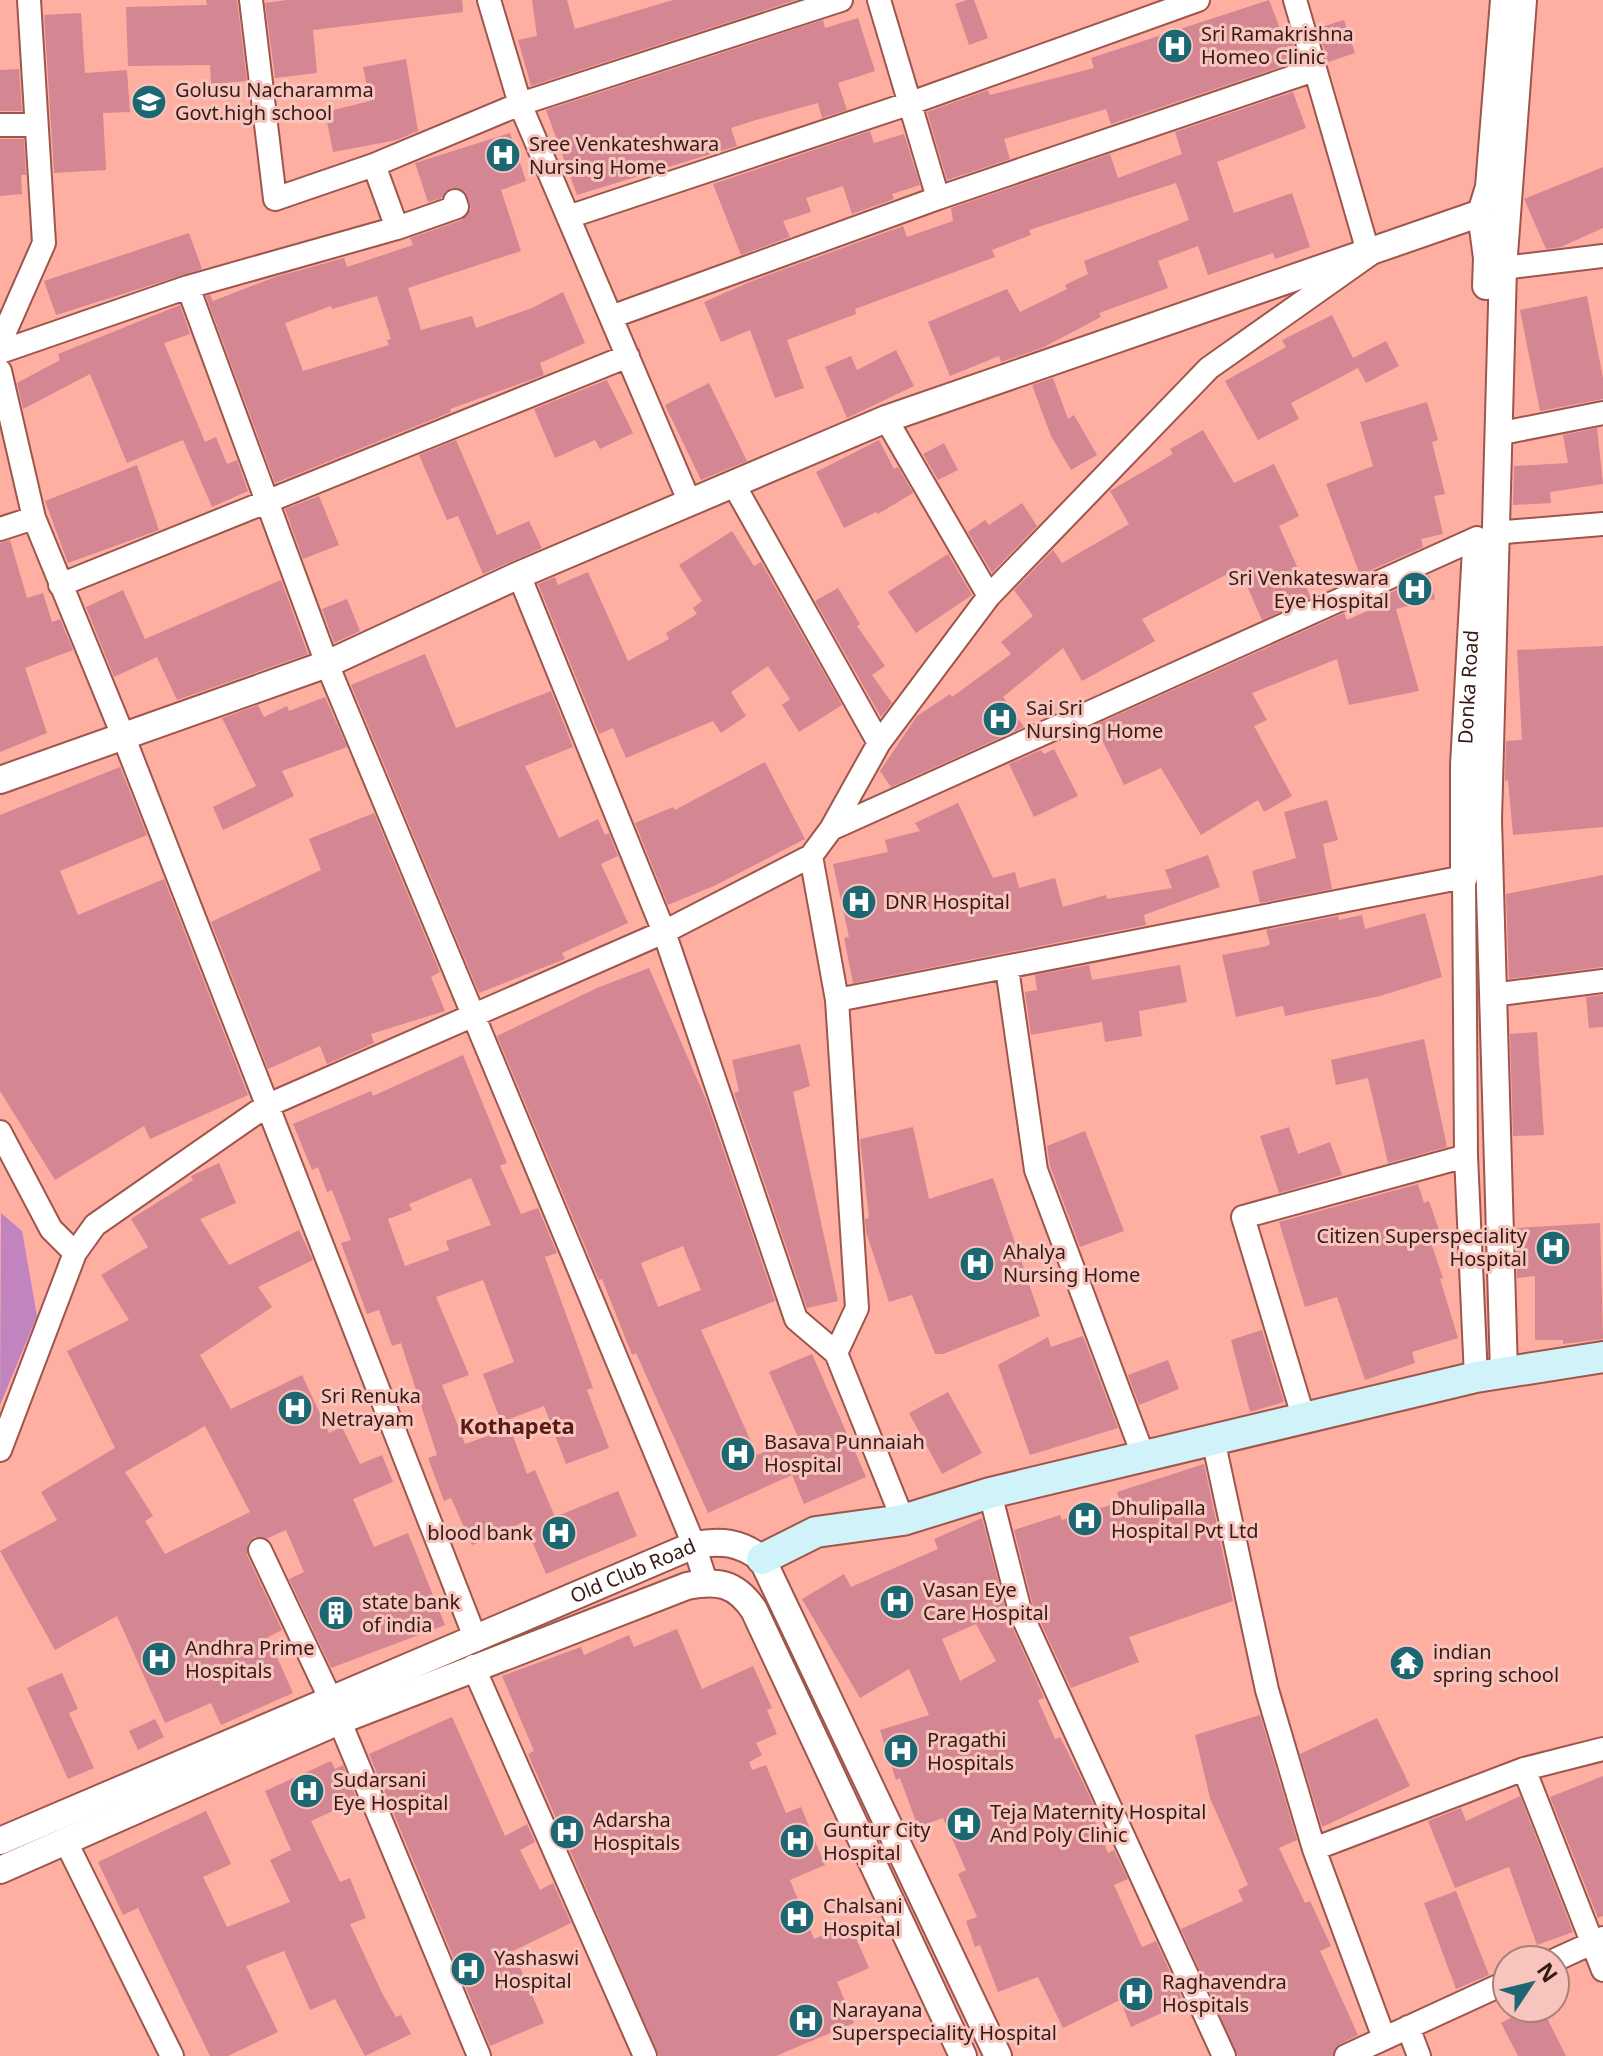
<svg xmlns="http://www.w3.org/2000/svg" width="1603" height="2056" font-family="'Noto Sans',sans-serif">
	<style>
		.green { fill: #c284be }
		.building { fill: #d48693; fill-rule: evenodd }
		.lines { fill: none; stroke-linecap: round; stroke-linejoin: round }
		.minor-casing { stroke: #9e564c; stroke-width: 26 }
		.tertiary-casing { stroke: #9e564c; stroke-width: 30 }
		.secondary-casing { stroke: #9e564c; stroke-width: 34 }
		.minor { stroke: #fff; stroke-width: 22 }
		.tertiary { stroke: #fff; stroke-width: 26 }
		.secondary { stroke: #cff3f9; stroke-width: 30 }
		.labels { text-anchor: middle; stroke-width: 6; stroke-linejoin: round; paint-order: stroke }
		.poi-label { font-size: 20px; fill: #371915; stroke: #f7c5bd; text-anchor: start }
		.street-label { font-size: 20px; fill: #371915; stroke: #f7c5bd }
		.neighbourhood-label { font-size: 22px; font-weight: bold; fill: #5a1913; stroke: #f7c5bd }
	</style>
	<rect width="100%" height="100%" fill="#ffaea2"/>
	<path class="green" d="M1,1213L22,1231L37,1316L0,1405Z"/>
	<path class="building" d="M206,0H237L247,81L211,84L210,65L128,66L126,7L207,5Z
		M287,0H462L463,12L313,30L317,73L275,78L265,3Z
		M532,0H567L575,29L673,0H796L531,86L518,40L537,36Z
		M967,0H974L988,38L969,45L955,4Z
		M1269,0L1284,39L1291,37L1298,61L1111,124L1106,109L1004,139L1010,159L947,180L927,112L988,90L990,95L1094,68L1091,58Z
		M81,13L85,73L127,70L130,112L103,113L106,170L54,173L44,15Z
		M858,18L875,71L838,83L847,110L822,118L818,103L756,120L731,128L737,146L577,195L546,110L823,20L825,28Z
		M1344,20L1355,53L1328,62L1318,28Z
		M406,59L418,131L397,140L333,152L325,112L370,101L363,67Z
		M19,69L22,111H0V70Z
		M1293,92L1306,128L1217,162L1234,213L1292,193L1310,247L1275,259L1273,253L1208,275L1198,246L1158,261L1168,288L1099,313L1101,317L1042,348L1001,362L999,356L950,376L928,322L1007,289L1020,312L1067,289L1065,285L1088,274L1084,261L1189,220L1176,183L1029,230L1031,235L992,250L995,257L855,309L856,314L787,340L804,388L775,398L750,330L721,342L704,302L752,281L903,226L907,237L953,221L951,208L1110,154L1118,178L1182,154L1175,132Z
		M870,131L874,143L904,134L920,185L892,194L894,199L852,214L843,186L806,198L811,212L783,221L790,237L741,255L713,184Z
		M510,133L526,181L501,190L521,251L408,288L421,330L472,316L476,328L532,308L563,292L585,343L540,363L544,375L450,409L451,412L275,483L206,296L210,295L213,301L275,277L344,258L347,267L413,245L410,238L462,220L471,209L465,191L451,188L442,198L428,202L415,163ZM377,296L391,339L387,340L389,345L303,371L285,323L331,306L332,309Z
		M0,139H24L26,175H21L22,194L0,196Z
		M1603,167V228L1561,247L1546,249L1524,199Z
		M189,233L202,269L56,315L44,281Z
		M1587,296L1603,378V399L1540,411L1520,310Z
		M180,305L190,334L164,343L205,442L216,437L227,464L237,460L248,491L212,507L183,440L127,463L90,374L23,409L17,383L60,360L58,354Z
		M1332,315L1353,358L1386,341L1399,366L1366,383L1358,368L1291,403L1299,419L1258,440L1225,381L1286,347L1282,340Z
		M896,350L914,386L847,418L825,367L851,356L857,370Z
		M1053,378L1068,419L1074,415L1097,455L1071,470L1051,436L1032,385Z
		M607,380L633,433L600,449L595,440L555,458L534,409Z
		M709,383L747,461L701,480L665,405Z
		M1427,402L1438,440L1432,442L1445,494L1434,496L1443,534L1421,539L1423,547L1360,575L1326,484L1373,466L1360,422Z
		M1597,428L1603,484L1550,492L1551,503L1513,505L1514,466L1568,463L1563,435Z
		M1203,430L1234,483L1274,464L1299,516L1279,526L1311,598L1262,620L1239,568L1142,619L1155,641L1082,681L1063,648L1003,697L1024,727L891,787L880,771L917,716L950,694L952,697L1011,654L1001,642L1033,616L1014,590L1053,550L1062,563L1129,524L1110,491L1173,454L1170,449Z
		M456,440L497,535L529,521L542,548L483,574L458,516L447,520L419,455Z
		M879,440L894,469L898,467L913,493L878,514L876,512L844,528L816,472Z
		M944,443L958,470L938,480L923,454Z
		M137,465L159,530L68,563L45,501Z
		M319,496L339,545L303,559L285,509Z
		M1022,503L1037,526L992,573L968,532L985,520L989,525Z
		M732,531L754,566L761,562L842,705L799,732L782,705L790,699L768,666L731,692L746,716L721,733L713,721L626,758L613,728L599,734L538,584L555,577L558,585L588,572L628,661L669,639L666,633L697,614L693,608L702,601L679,565Z
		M10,540L27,598L43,593L52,622L60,619L73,650L25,668L47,733L0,752V543Z
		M948,554L972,595L916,633L888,592Z
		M1429,575L1435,599L1396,609L1419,691L1349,705L1337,659L1252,693L1267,720L1254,726L1292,796L1264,812L1258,800L1201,835L1161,768L1124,785L1095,725L1344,613L1347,620L1372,609L1370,602Z
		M281,580L308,654L177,700L157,657L114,677L86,607L123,590L145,639Z
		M838,588L860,624L857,626L885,666L872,675L892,703L881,717L815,601Z
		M347,599L360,631L334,643L322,609Z
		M1603,646V827L1513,835L1508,780L1505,781L1506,741L1522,740L1517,650Z
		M425,654L456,728L551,691L573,747L525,766L559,838L598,819L605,835L609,833L618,856L601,864L628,923L562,953L565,959L479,993L351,685Z
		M325,697L347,747L282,771L294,796L223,830L213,807L256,786L222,718L258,705L264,717L287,706L289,711Z
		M1054,749L1078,796L1034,817L1009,764L1041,750L1044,754Z
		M765,762L805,839L716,885L668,905L635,823L673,807L675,810Z
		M120,767L147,835L60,871L78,915L164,879L248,1095L150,1139L144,1126L55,1180L0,1091V815Z
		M1327,800L1338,840L1323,844L1332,889L1260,903L1252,871L1296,858L1284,812Z
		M958,803L993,878L1015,872L1019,888L1055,878L1063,907L1106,895L1107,899L1172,888L1165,870L1208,855L1220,887L1144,915L1146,925L853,983L844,938L849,937L833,864L888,852L885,840L920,831L915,823Z
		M374,813L440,972L431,977L445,1011L371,1034L374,1043L327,1064L320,1046L268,1069L211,922L321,870L309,839Z
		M1603,875V967L1509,979L1506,894Z
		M1425,913L1442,977L1380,996L1285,1016L1283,1006L1236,1017L1222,955L1267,946L1270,944L1266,930L1338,916L1339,920L1362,915L1365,929Z
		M1089,965L1092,980L1180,965L1187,1002L1139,1011L1142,1036L1105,1042L1102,1022L1031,1035L1025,992L1037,990L1035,975Z
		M649,968L707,1102L775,1301L701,1330L757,1455L798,1437L769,1372L812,1354L866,1477L804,1504L792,1475L708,1513L636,1353L632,1355L602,1279L599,1280L497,1036L597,988ZM683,1246L701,1290L658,1307L641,1263Z
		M1603,995V1027L1589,1028L1586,997Z
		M1537,1032L1544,1135L1513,1136L1510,1034Z
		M1424,1039L1447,1147L1388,1163L1368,1078L1336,1085L1331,1060Z
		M800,1044L810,1086L793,1092L838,1301L807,1308L734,1093L739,1091L732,1060Z
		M463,1055L507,1163L500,1166L521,1214L538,1208L557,1253L545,1257L593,1388L587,1390L609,1448L566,1464L544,1406L501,1422L483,1374L514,1362L483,1280L436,1297L469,1375L442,1385L465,1444L510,1428L527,1474L535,1470L555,1517L618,1491L637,1536L546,1574L524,1522L472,1545L451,1498L444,1501L428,1458L437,1455L401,1343L392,1346L379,1310L367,1314L341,1243L351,1240L332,1190L327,1192L318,1167L312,1170L293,1124L371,1091L373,1096ZM471,1178L491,1225L446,1241L449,1250L405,1266L388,1219L412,1210L409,1204Z
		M913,1127L929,1199L993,1178L1040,1316L943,1354H935L912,1295L889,1302L866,1232L865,1219L869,1218L860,1139Z
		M1289,1127L1298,1154L1330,1142L1342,1175L1279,1193L1260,1136Z
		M1085,1131L1124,1231L1080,1247L1050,1166L1047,1146Z
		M219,1163L236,1203L200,1219L229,1265L299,1230L313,1260L258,1287L272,1307L200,1355L231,1409L302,1375L329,1433L342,1427L360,1464L382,1455L393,1482L353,1499L374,1547L408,1533L445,1625L331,1668L289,1579L304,1572L286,1530L268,1538L255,1537L248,1543L247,1555L282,1630L268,1637L293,1693L221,1725L211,1703L165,1723L117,1616L55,1650L0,1551L57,1520L41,1492L115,1448L67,1351L129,1320L101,1275L148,1247L131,1219L193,1180L191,1176ZM205,1426L250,1512L165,1554L145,1521L153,1516L125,1472Z
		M1418,1184L1424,1203L1429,1201L1440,1233L1429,1237L1443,1278L1440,1279L1458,1338L1412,1352L1415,1363L1365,1380L1337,1297L1305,1307L1279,1222Z
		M1600,1223L1603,1339L1563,1344V1340H1535V1276L1517,1278L1516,1228Z
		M1262,1330L1284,1402L1250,1412L1231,1340Z
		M1083,1336L1118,1428L1030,1455L998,1365L1048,1337L1051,1347Z
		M1168,1360L1179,1389L1139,1405L1128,1375Z
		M948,1392L982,1453L942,1474L909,1413Z
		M1204,1464L1233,1601L1129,1637L1139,1662L1071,1688L1033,1606L1014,1530L1060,1515L1062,1520L1120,1502L1117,1492Z
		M982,1518L1007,1615L1044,1698L1038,1700L1055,1739L1060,1737L1080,1776L1098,1814L1093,1816L1108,1853L1114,1850L1128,1879L1114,1885L1142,1947L1156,1941L1184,2003L1131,2027L1120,2000L1063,2028L1038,1977L998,1992L980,1945L975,1947L966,1921L977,1917L958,1874L966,1870L943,1818L918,1827L900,1778L896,1780L880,1730L929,1715L909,1669L860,1698L802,1599L844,1574L851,1587L938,1549L934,1539ZM976,1624L996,1661L960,1681L942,1639Z
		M677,1629L702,1689L753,1666L772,1708L767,1710L777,1734L756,1743L762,1755L749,1762L752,1770L766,1765L786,1813L801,1807L825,1865L790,1880L814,1939L850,1924L869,1968L837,1982L854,2023L776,2056H659L528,1754L534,1751L502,1676L581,1647L584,1655L629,1635L634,1647Z
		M62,1673L78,1709L69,1713L94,1768L68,1779L27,1688Z
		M1260,1715L1297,1840L1279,1848L1305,1903L1310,1901L1331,1946L1320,1951L1358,2035L1340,2044L1332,2056H1238L1181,1929L1243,1901L1238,1890L1248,1885L1210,1798L1195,1735Z
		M452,1717L505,1836L527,1824L535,1842L520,1850L540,1890L553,1883L571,1923L513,1951L544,2023L490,2046L369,1754Z
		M1377,1718L1410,1786L1322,1827L1300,1754Z
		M155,1719L164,1737L138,1750L129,1731Z
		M331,1761L335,1769L343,1765L357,1800L311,1821L340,1882L350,1878L366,1918L350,1924L383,1995L396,2017L401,2015L411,2034L365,2056L335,1999L310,2010L284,1951L246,1966L278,2032L228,2056H210L138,1908L123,1915L98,1862L206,1811L231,1864L203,1877L227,1927L290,1902L270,1860L291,1850L265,1791Z
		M1603,1776V1916L1598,1918L1550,1797Z
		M1520,1796L1573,1932L1537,1945L1509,1867L1455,1888L1428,1821L1461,1808L1466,1821Z
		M1456,1891L1489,1975L1456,1989L1424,1903Z
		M1530,2008H1542L1566,2056H1518L1501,2023Z"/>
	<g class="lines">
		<defs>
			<path id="minor" d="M251,0L275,199L374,165
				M0,125H36
				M938,198L1314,70
				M568,217L908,104L1198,0
				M397,228L457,207L455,201
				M1503,268L1603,256
				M188,287L397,228L374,165L520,104L489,0
				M611,317L938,198L879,0
				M0,343L44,243L29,0
				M0,352L188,287L327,664L694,1545L706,1582
				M0,371L34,518L124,738L476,1640
				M886,419L989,596
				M1497,434L1603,413
				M734,485L879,743
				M690,503L520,104L841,0
				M0,529L34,518
				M1493,533L1603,524
				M519,575L664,932L796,1319L836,1353L903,1520
				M60,585L628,356
				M831,829L1477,538
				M811,856L837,1000L1464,877L1466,1156L1476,1377
				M1007,968L1036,1170L1143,1455
				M1492,995L1603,981
				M0,1132L51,1229L75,1253
				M836,1353L857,1308L837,1000
				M1303,1416L1243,1217L1466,1156
				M1213,1439L1267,1690L1314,1849L1384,2038
				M0,1450L75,1253L95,1225L266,1106L664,932L811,856L831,829L879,743L989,596L1209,368L1369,255L1295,0
				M990,1493L1020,1611L1224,2056
				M260,1550L330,1698L479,2056
				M473,1666L645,2056
				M1524,1769L1603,1970
				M65,1840L172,2056
				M1314,1849L1524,1769L1603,1749
				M1555,1960L1603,1938
				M1408,2027L1419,2056
				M1346,2056L1507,1982"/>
			<g id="tertiary">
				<path d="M1486,286L1487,258L1481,213L1489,187L1504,0"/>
				<path d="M0,780L327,664L519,575L886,419L1481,213"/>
				<path id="s1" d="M1464,877V765L1476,549"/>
				<path d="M1504,1373L1488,820L1503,268L1523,0"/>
				<path id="s2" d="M0,1841L694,1545C721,1540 740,1542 762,1559L998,2056"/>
				<path d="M0,1870L339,1721L687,1586C718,1580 736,1583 754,1610L963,2056"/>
			</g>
			<path id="secondary" d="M762,1559L816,1532L903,1520L990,1493L1476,1377L1603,1357"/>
		</defs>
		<use href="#minor" class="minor-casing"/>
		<use href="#tertiary" class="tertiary-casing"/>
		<use href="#secondary" class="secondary-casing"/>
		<use href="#minor" class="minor"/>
		<use href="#tertiary" class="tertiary"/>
		<use href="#secondary" class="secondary"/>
	</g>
	<defs>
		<symbol id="hospital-disc" viewBox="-11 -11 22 22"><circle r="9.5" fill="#1c6771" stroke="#f7c5bd"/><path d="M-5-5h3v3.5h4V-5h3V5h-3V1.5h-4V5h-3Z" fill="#fff"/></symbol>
		<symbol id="school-disc" viewBox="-11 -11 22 22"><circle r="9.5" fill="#1c6771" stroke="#f7c5bd"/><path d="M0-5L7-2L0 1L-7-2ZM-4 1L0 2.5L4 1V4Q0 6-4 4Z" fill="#fff"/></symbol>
		<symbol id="building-disc" viewBox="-11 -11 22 22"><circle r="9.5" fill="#1c6771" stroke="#f7c5bd"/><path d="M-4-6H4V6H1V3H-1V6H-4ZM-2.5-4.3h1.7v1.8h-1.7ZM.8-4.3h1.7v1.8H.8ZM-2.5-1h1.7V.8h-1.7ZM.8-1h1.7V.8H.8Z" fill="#fff"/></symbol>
		<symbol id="temple-disc" viewBox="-11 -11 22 22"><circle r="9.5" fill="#1c6771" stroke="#f7c5bd"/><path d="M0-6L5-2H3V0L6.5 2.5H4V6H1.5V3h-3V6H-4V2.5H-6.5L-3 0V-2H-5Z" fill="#fff"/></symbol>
	</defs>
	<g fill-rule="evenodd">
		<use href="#hospital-disc" x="1155" y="26" width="40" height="40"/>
		<use href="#school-disc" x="129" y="82" width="40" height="40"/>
		<use href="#hospital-disc" x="483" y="135" width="40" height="40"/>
		<use href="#hospital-disc" x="1395" y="569" width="40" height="40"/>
		<use href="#hospital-disc" x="980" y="699" width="40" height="40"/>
		<use href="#hospital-disc" x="839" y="882" width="40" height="40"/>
		<use href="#hospital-disc" x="1533" y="1228" width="40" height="40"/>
		<use href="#hospital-disc" x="957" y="1244" width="40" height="40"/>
		<use href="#hospital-disc" x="275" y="1388" width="40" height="40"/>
		<use href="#hospital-disc" x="718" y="1434" width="40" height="40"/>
		<use href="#hospital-disc" x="1065" y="1499" width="40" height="40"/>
		<use href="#hospital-disc" x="539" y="1513" width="40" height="40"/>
		<use href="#hospital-disc" x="877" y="1582" width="40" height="40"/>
		<use href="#building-disc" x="316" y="1593" width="40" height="40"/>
		<use href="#hospital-disc" x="139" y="1639" width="40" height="40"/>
		<use href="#temple-disc" x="1387" y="1643" width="40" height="40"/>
		<use href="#hospital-disc" x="881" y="1731" width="40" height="40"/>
		<use href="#hospital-disc" x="287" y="1771" width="40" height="40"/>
		<use href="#hospital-disc" x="944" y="1804" width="40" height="40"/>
		<use href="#hospital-disc" x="547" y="1812" width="40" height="40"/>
		<use href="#hospital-disc" x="777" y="1821" width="40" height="40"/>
		<use href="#hospital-disc" x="777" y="1897" width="40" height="40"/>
		<use href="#hospital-disc" x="448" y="1949" width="40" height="40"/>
		<use href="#hospital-disc" x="1116" y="1974" width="40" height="40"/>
		<use href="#hospital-disc" x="786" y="2001" width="40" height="40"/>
	</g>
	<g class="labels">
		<g class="poi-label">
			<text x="1201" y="41">Sri Ramakrishna<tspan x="1201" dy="23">Homeo Clinic</tspan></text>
			<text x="175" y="97">Golusu Nacharamma<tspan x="175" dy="23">Govt.high school</tspan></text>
			<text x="529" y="151">Sree Venkateshwara<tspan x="529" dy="23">Nursing Home</tspan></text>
			<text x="1389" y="585" text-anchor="end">Sri Venkateswara<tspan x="1389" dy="23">Eye Hospital</tspan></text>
			<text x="1026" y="715">Sai Sri<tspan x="1026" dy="23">Nursing Home</tspan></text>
			<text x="885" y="909">DNR Hospital</text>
			<text x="1527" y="1243" text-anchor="end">Citizen Superspeciality<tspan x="1527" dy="23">Hospital</tspan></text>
			<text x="1003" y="1259">Ahalya<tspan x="1003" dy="23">Nursing Home</tspan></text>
			<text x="321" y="1403">Sri Renuka<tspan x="321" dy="23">Netrayam</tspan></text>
			<text x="764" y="1449">Basava Punnaiah<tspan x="764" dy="23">Hospital</tspan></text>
			<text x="1111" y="1515">Dhulipalla<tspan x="1111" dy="23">Hospital Pvt Ltd</tspan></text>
			<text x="533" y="1540" text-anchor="end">blood bank</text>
			<text x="923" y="1597">Vasan Eye<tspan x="923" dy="23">Care Hospital</tspan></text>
			<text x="362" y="1609">state bank<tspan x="362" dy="23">of india</tspan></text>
			<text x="185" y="1655">Andhra Prime<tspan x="185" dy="23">Hospitals</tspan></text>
			<text x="1433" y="1659">indian<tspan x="1433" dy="23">spring school</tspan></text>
			<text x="927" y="1747">Pragathi<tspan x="927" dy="23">Hospitals</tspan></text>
			<text x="333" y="1787">Sudarsani<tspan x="333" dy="23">Eye Hospital</tspan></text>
			<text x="990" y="1819">Teja Maternity Hospital<tspan x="990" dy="23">And Poly Clinic</tspan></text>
			<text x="593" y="1827">Adarsha<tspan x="593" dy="23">Hospitals</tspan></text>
			<text x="823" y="1837">Guntur City<tspan x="823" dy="23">Hospital</tspan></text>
			<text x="823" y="1913">Chalsani<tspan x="823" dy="23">Hospital</tspan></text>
			<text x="494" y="1965">Yashaswi<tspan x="494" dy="23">Hospital</tspan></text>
			<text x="1162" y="1989">Raghavendra<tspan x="1162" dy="23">Hospitals</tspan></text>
			<text x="832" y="2017">Narayana<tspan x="832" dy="23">Superspeciality Hospital</tspan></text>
		</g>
		<g class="street-label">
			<text dy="7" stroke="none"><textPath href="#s1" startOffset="190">Donka Road</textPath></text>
			<text dy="7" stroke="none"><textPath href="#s2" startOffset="688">Old Club Road</textPath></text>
		</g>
		<g class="neighbourhood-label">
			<text x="517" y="1434">Kothapeta</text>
		</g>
	</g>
	<g transform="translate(1531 1984) rotate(55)"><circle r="38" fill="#f7c5bd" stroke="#aa807a" stroke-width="2"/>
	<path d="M0-6L14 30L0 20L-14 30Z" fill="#1c6771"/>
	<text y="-12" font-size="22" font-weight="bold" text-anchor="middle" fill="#371915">N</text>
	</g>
</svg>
